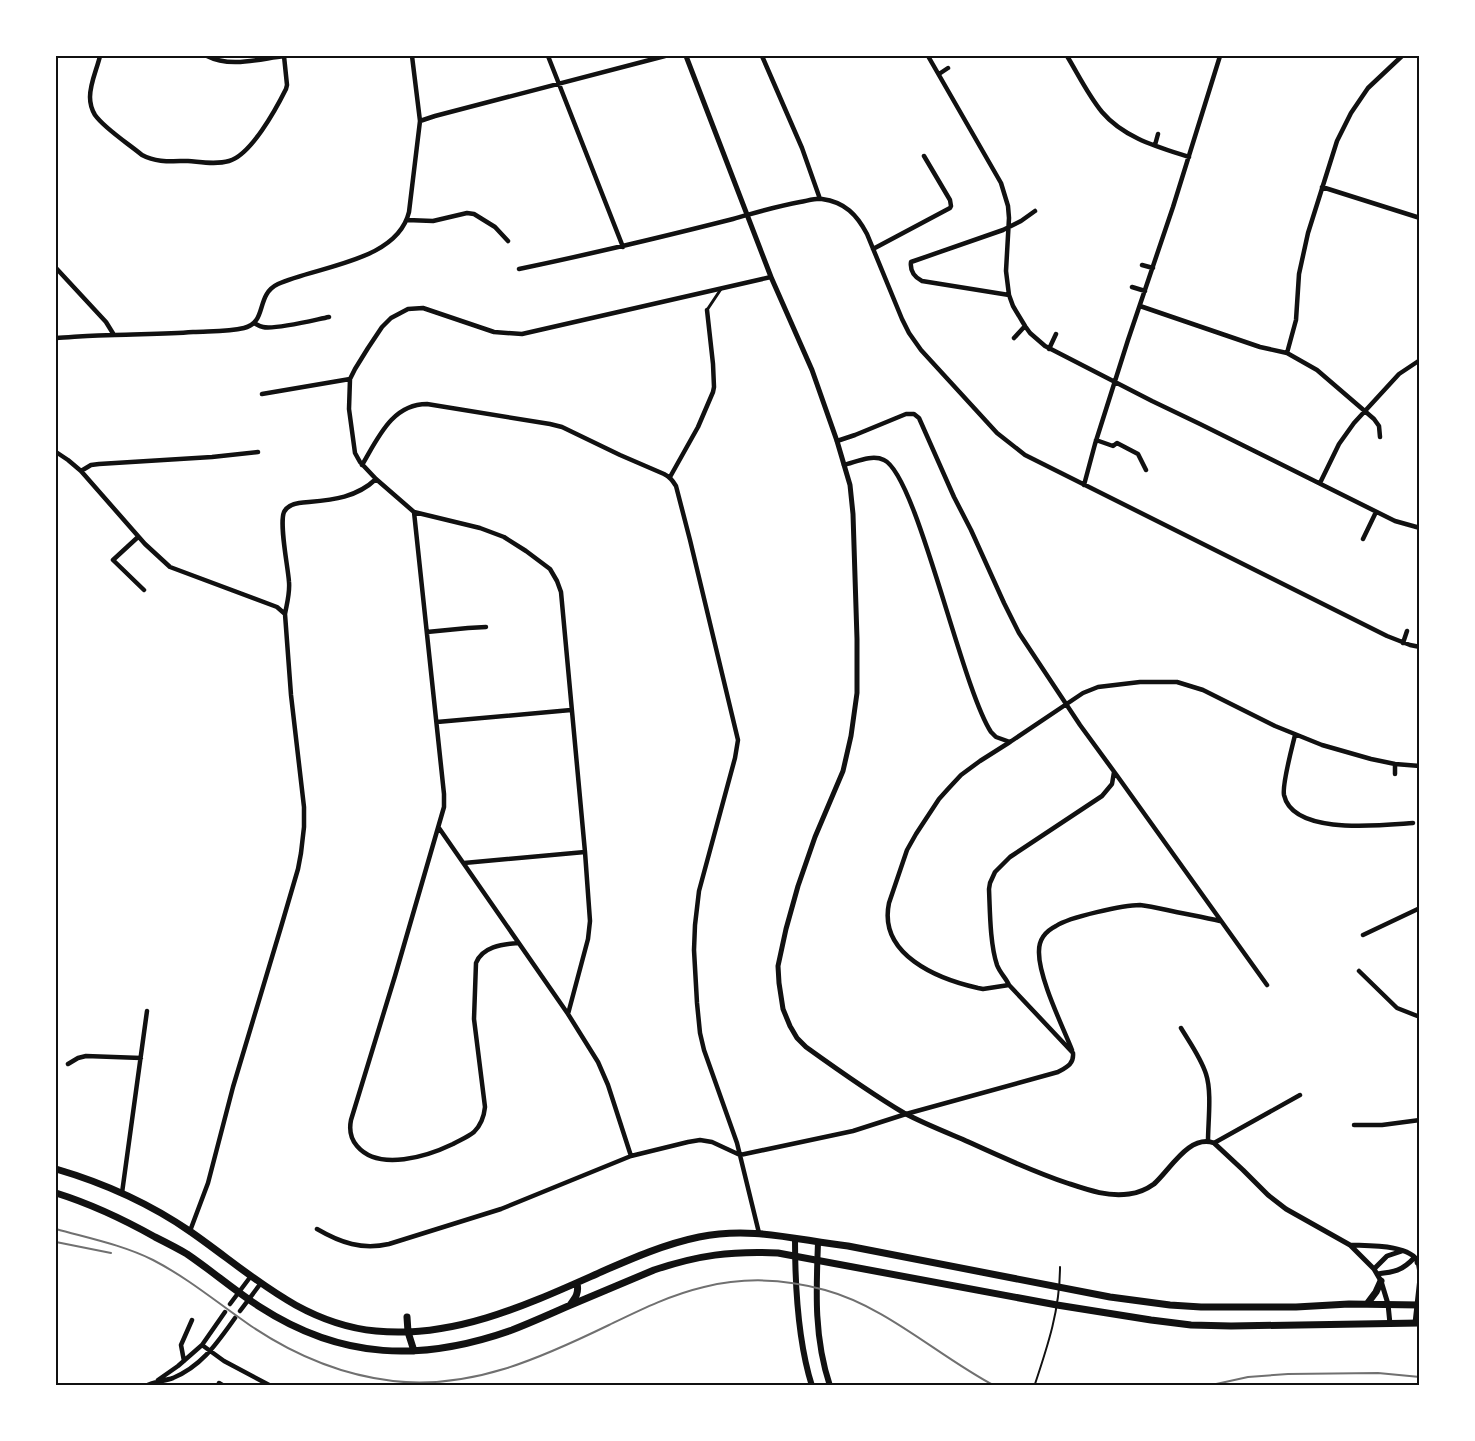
<svg xmlns="http://www.w3.org/2000/svg" width="1475" height="1441" font-family="'Work Sans',sans-serif">
	<style>
		.lines { fill: none; stroke-linecap: round; stroke-linejoin: round }
		.service { stroke: #111; stroke-width: 2 }
		.pedestrian { stroke: #111; stroke-width: 3 }
		.minor { stroke: #111; stroke-width: 4.5 }
		.tertiary { stroke: #111; stroke-width: 5 }
		.secondary { stroke: #111; stroke-width: 6 }
		.primary { stroke: #111; stroke-width: 7 }
		.rail { stroke: #707070; stroke-width: 2 }
		.neatline { fill: none; stroke: #111; stroke-width: 2 }
	</style>
	<rect width="100%" height="100%" fill="#fff"/>
	<g class="lines">
		<path class="service" d="M1035,1384C1048,1345 1060,1309 1060,1267"/>
		<path class="pedestrian" d="M707,310L721,289"/>
		<path class="minor" d="M100,56C97,69 90,83 90,97C90,103 92,110 95,115C105,129 129,144 142,155C157,163 172,161 188,161C201,162 216,165 229,161C251,155 276,109 286,89L287,85L284,56
			M207,56C230,68 259,59 284,56
			M548,56L623,247
			M762,56L802,148L820,199
			M928,56L1001,183L1008,206L1009,218L1006,271L1009,295L1013,306L1025,326L1030,333L1045,346L1152,401L1200,424L1395,521L1420,528
			M1067,56C1078,74 1088,95 1102,112C1124,138 1158,147 1189,157
			M939,74L948,68
			M420,121L435,116L665,56
			M1155,145L1158,134
			M1322,187L1420,218
			M407,220L433,221L467,213L474,214L495,227L508,241
			M873,249L950,208L951,206L950,200L924,156
			M1142,265L1153,268
			M56,268L106,322L114,335
			M519,269C591,254 662,237 733,219C755,213 777,206 800,202C807,201 815,198 822,199C845,202 857,215 867,234L902,319L909,333L921,350L997,433L1025,455L1387,636L1410,645L1420,647
			M1132,287L1145,291
			M1009,295L922,281C914,277 910,270 911,262L1003,230L1021,221L1035,211
			M1140,306L1260,347L1287,353L1317,370L1374,419L1379,426L1380,437
			M254,323C258,325 259,326 263,327C275,330 314,320 329,317
			M56,338C75,337 95,335 115,335C141,334 167,334 193,332C210,331 228,332 244,328C268,322 255,295 278,284C317,266 397,262 409,212L420,121L412,56
			M1014,338L1025,326
			M1049,349L1056,334
			M1287,353L1296,320L1299,274L1308,233L1337,141L1351,113L1368,88L1402,56
			M262,394L350,379
			M1096,440L1113,446L1117,443L1138,454L1146,470
			M837,441L855,435L906,414H914L919,418L954,497L971,530L1004,603L1019,633L1080,725L1118,777L1267,985
			M56,452L68,460L81,471L145,544L170,567L277,607L285,614L291,695L304,807V827L301,853L298,869L281,927L233,1087L208,1183L190,1231
			M362,465C378,438 392,404 427,404L550,424L562,427L620,455L664,474C670,477 672,480 676,486L690,540L738,740L735,758L699,891L695,925L694,950L697,1003L700,1033L704,1050L737,1143L759,1233
			M844,465C856,462 872,454 884,460C917,475 961,686 991,732L996,737L1010,742
			M81,471L91,465L99,464L212,457L258,452
			M670,477L698,427L713,392L714,387L713,364L707,310
			M1320,483L1339,444L1354,423L1399,374L1420,360
			M1084,485L1095,444L1128,340L1173,207L1220,56
			M414,512L444,794V807L395,976L351,1120C349,1130 350,1138 357,1146C379,1172 428,1156 453,1144C460,1140 468,1137 474,1132C481,1125 484,1117 485,1107L474,1019L476,963C482,947 502,944 518,943
			M138,537L113,560L144,590
			M1363,539L1376,512
			M285,614C287,603 290,593 289,582C288,567 279,524 284,512C287,506 293,504 299,503C327,500 354,500 376,479
			M427,632L468,628L486,627
			M1403,643L1407,631
			M437,722L571,710
			M1295,735C1292,748 1282,784 1284,795C1293,836 1382,825 1413,823
			M1395,774V764
			M439,828L568,1014L598,1062L608,1085L631,1156
			M464,863L585,852
			M1363,935L1420,908
			M1359,971L1397,1008L1420,1017
			M1009,985L983,989L978,988C938,979 878,955 889,903L907,850L916,834L939,799L948,789L961,775L980,761L1010,742L1083,693L1098,687L1140,682H1177L1203,690L1275,726L1322,745L1371,759L1395,764L1420,766
			M568,1014L588,939L590,921L585,852L561,592L557,581L550,569L526,551L504,537L480,528L414,512L376,479L360,462L355,453L349,409L350,379L355,369L368,348L382,327L391,318L408,309L423,308L494,332L522,334L771,277
			M1181,1028C1190,1043 1201,1058 1206,1074C1212,1092 1208,1122 1208,1141
			M1072,1050C1062,1025 1038,976 1039,951C1039,939 1046,931 1056,926C1069,917 1124,905 1140,905C1149,906 1158,908 1167,910C1185,914 1203,917 1220,921
			M68,1064L78,1058L86,1056L141,1058
			M1354,1125H1382L1420,1120
			M1214,1143L1300,1095
			M740,1155L853,1131L906,1114L1058,1072C1067,1067 1074,1064 1073,1053L1009,985C1006,978 1000,973 997,965C990,944 990,912 989,889L990,883L995,872L1010,857L1102,796L1112,784L1114,772
			M122,1193L147,1011
			M317,1229C341,1243 362,1250 389,1244L501,1209L631,1156L688,1142L700,1140L712,1142L740,1155
			M230,1304L251,1276
			M240,1311L261,1283
			M202,1345L224,1361L271,1386
			M184,1361L181,1345L192,1320
			M158,1380L178,1366L202,1345L225,1312
			M219,1383L224,1386
			M145,1386C154,1382 164,1381 173,1378C202,1366 217,1343 235,1318"/>
		<path class="tertiary" d="M686,56L771,277L812,370L837,441L850,485L853,514L857,639V693L851,736L843,771L815,837L798,886L786,929L778,966L779,983L783,1009L790,1026L797,1038L806,1047C838,1070 870,1093 904,1113C923,1123 943,1131 962,1139C997,1155 1031,1171 1067,1183C1088,1190 1107,1197 1129,1194C1138,1193 1147,1189 1154,1184C1170,1170 1189,1134 1214,1143L1243,1170L1268,1195L1286,1209L1350,1245L1374,1269L1381,1281L1388,1304L1390,1324
			M1350,1245C1367,1246 1410,1244 1418,1262C1419,1265 1419,1269 1420,1272
			M1374,1269L1387,1256L1402,1251
			M1377,1274C1394,1272 1402,1271 1414,1258
			M1415,1323L1420,1278"/>
		<path class="secondary" d="M795,1239C795,1285 798,1342 812,1386
			M818,1243C816,1292 814,1338 830,1386"/>
		<path class="primary" d="M56,1169C104,1183 149,1203 191,1232C250,1273 301,1324 376,1331C455,1339 531,1303 601,1272C633,1258 665,1244 699,1237C752,1226 796,1240 848,1246L1110,1297L1170,1305L1201,1307H1296L1349,1304L1420,1305
			M56,1193C91,1204 123,1219 155,1237C165,1242 177,1248 187,1254C212,1271 235,1291 260,1307C342,1360 422,1362 512,1330C530,1323 548,1315 566,1307C595,1295 625,1282 654,1270C699,1255 730,1251 778,1253L1057,1305L1151,1320L1191,1325L1231,1326L1420,1323
			M1418,1262H1420
			M1367,1304L1376,1292L1381,1281
			M570,1305C576,1297 579,1293 577,1283
			M407,1317L408,1332L414,1351"/>
		<path class="rail" d="M56,1229C88,1238 123,1245 153,1260C188,1278 219,1304 251,1326C294,1355 342,1375 393,1381C471,1390 541,1358 609,1325C640,1310 670,1295 704,1287C744,1277 786,1279 825,1290C887,1307 938,1356 995,1386
			M56,1242L111,1253
			M1207,1386L1248,1377L1288,1374L1378,1373L1420,1377"/>
	</g>
	<rect width="1475" height="1441" fill="none" stroke="#ffffff" stroke-width="114"/>
	<rect x="57" y="57" width="1361" height="1327" class="neatline"/>
</svg>
